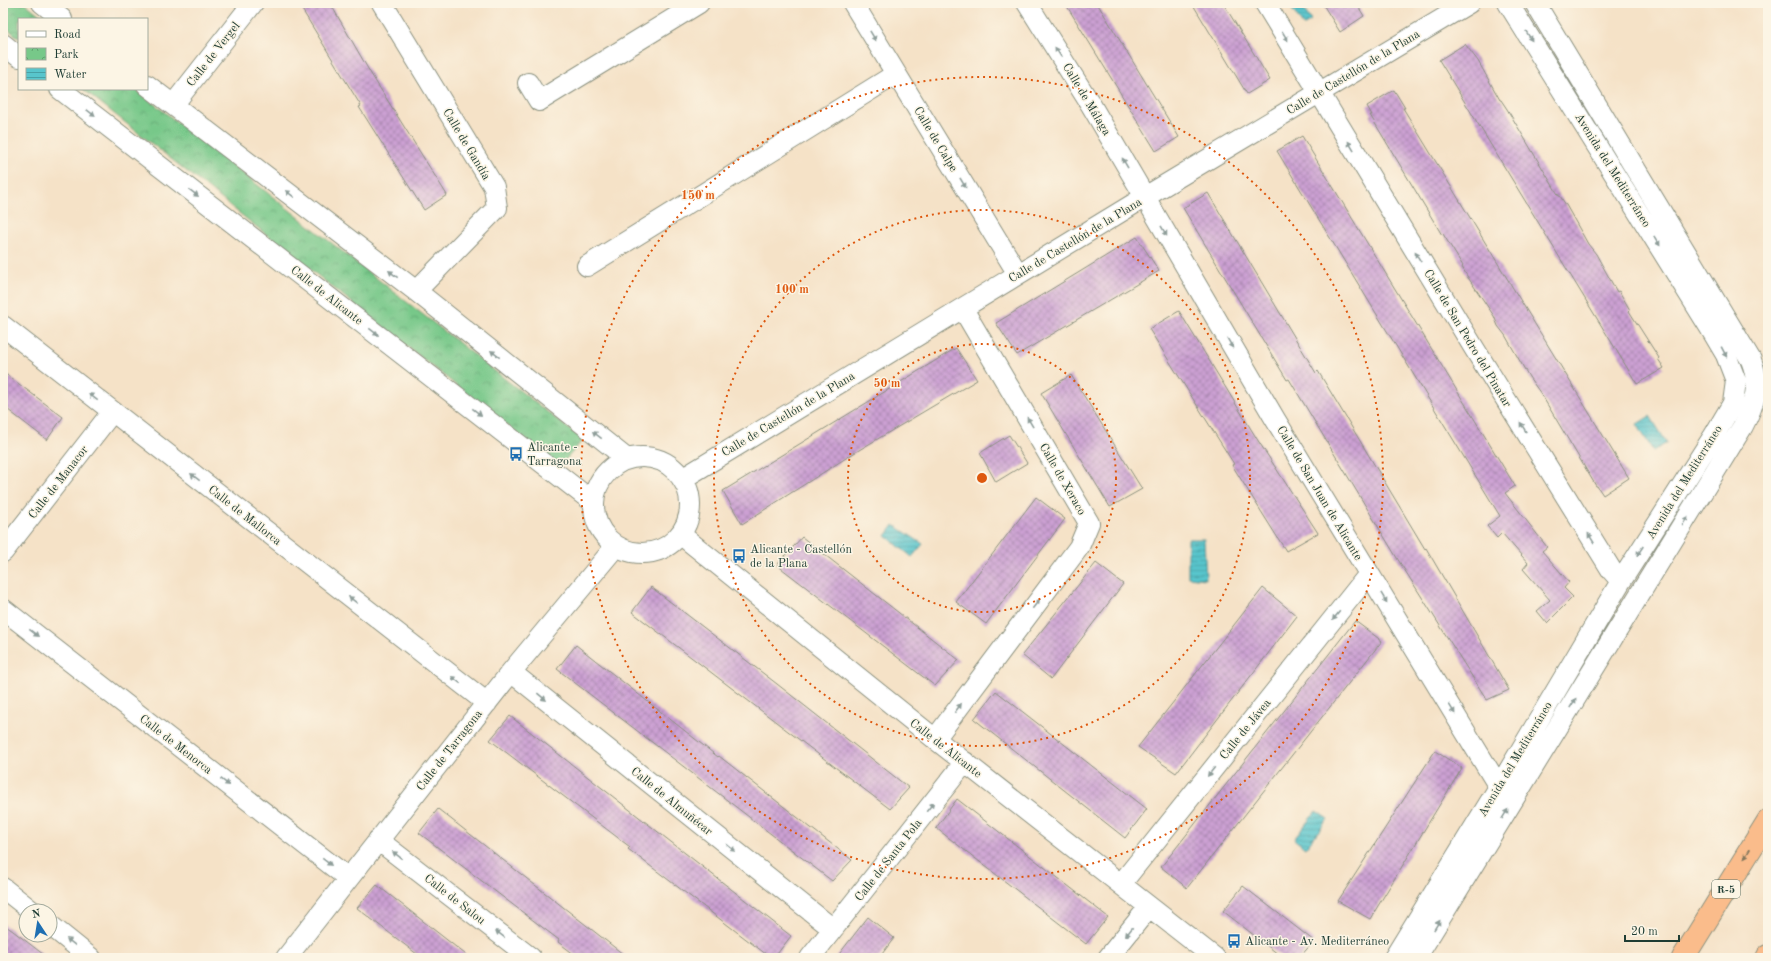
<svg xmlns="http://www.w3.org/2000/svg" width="1771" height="961" font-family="'Old Standard TT',serif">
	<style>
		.park { fill: url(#park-crowns); stroke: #4b825e }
		.water { fill: url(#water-rules); stroke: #3c8180 }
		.building { fill: url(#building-cross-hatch) }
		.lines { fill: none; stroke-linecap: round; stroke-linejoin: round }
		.minor-casing { stroke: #8a907e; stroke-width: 22 }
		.highway-casing { stroke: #8a907e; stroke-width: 24 }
		.minor { stroke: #fff; stroke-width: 20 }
		.highway { stroke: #fabc8b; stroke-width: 22 }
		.oneway { fill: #8f9e9a }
		.oneway2 { fill: #82765b }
		.ring { fill: none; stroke: #de580e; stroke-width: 2; stroke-dasharray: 2 4 }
		.labels { text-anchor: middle; stroke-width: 3; stroke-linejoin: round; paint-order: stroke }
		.shield { fill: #fcf5e5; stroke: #617469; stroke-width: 1 }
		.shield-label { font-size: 11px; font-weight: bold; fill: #1f3d34 }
		.street-label { font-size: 12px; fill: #1f3d34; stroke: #fcf5e5 }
		.poi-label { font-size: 12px; fill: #1f3d34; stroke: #fcf5e5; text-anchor: start }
		.centre { fill: #de580e; stroke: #fcf5e5; stroke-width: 2 }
		.ring-label { font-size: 12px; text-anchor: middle; font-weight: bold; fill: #de580e; stroke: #fcf5e5; stroke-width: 3; stroke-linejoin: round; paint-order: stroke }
	</style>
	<defs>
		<pattern id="park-crowns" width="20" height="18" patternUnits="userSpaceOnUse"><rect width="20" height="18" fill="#77c889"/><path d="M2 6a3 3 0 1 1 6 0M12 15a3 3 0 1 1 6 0" fill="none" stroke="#61a471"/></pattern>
		<pattern id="water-rules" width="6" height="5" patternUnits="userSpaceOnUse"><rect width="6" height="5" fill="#58c5cc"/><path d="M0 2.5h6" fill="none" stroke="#48a1a6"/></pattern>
		<pattern id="building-cross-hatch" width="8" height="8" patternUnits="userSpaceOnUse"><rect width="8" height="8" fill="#cca0d3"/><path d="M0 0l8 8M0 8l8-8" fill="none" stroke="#a584ac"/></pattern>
	</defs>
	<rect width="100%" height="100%" fill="#fcf5e5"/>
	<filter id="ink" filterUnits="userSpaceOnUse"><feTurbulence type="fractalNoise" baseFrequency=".025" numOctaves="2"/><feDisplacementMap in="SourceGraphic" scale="8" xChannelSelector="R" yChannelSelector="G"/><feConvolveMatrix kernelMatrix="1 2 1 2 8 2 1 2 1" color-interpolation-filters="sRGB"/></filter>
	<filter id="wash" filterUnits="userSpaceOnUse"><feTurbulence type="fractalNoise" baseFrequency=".012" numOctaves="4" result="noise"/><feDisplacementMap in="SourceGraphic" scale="16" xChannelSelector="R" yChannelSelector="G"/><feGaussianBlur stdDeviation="0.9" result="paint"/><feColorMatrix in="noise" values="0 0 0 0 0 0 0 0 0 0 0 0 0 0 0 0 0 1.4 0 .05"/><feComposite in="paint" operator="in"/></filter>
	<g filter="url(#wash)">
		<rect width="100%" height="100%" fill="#f5e2c7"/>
		<path class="park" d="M3,3H25L45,19H19V38L3,25Z
			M83,89H135L583,440L559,467Z"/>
		<path class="water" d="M1294,3H1300L1311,21L1303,26L1290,6Z
			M1650,416L1667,443L1653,451L1637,424Z
			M894,525L923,544L912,557L886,536Z
			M1188,539H1204L1206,579L1188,577Z
			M1316,811L1328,819L1305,848L1294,839Z"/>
		<g id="blocks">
			<path class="building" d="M298,3H330L371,74L447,195L424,210L359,107L361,106Z
				M1065,3H1097L1179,137L1156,151Z
				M1192,3H1223L1270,80L1247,94Z
				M1322,3H1356L1364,16L1340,32Z
				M1465,44L1478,61L1500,100H1501L1507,109L1559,196H1560L1566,205L1588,244L1596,254L1617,292L1619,291L1630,310L1629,311L1659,358L1658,359L1664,368L1637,384L1439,60Z
				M1394,90L1405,108H1403L1629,478L1603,495L1597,486H1596L1541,394L1529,377L1505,335L1498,326L1494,316L1467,276L1462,267L1463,266L1443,234L1442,235L1370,115H1372L1367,106Z
				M1302,136L1515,486L1505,493L1547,547L1542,551L1569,582L1564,588L1573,597L1547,623L1537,611L1550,600L1523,569L1528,563L1502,533L1497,538L1487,526L1500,516L1277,151Z
				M1208,193L1316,373L1318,371L1425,549L1426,548L1509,690L1487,700L1397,558L1289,379L1287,380L1183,208Z
				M1137,237L1159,271L1017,355L996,323Z
				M1179,311L1257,439L1318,533L1286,551L1232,465L1234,464L1149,329Z
				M956,348L977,380L854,453L742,524L723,491Z
				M3,372L63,417L47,440L3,406Z
				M1071,375L1142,489L1110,507L1041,393Z
				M1009,435L1027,463L996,482L980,453Z
				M1036,497L1065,519L986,624L956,602Z
				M802,537L959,660L935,686L777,565Z
				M1096,563L1123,584L1051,679L1022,655Z
				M651,587L777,684L909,788L890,809L632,612Z
				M1263,588L1297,616L1176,773L1138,747Z
				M1355,621L1382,641L1187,888L1161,867Z
				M576,645L718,757L719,756L852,860L832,881L557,669Z
				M996,691L1147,809L1125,838L974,719Z
				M510,716L791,936L774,958H771L628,849L630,847L490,740Z
				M1435,751L1462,768L1370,919L1338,901Z
				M957,799L1108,917L1086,944L936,828Z
				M438,809L577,918L628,958H579L558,942L559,940L419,833Z
				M377,885L470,958H422L357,908Z
				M1243,886L1314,941L1299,958H1283L1223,911Z
				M868,917L894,938L879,958H836Z
				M3,924L13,931L48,958H3Z"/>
		</g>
	</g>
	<g filter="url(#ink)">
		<use href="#blocks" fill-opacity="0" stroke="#8a907e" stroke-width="1"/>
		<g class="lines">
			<defs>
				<path id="minor" d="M42,3L62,19
					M382,3L494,187L497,208L416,291
					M853,3L1018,274
					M1027,3L1091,105L1275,419L1499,787
					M1265,3L1474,348L1612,571L1621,581
					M3,44L19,57
					M528,83L539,101L699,3
					M147,85L416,291L627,459
					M60,89L593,502
					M173,105L253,3
					M587,266L896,74
					M3,326L487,703
					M594 505a48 48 0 1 1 96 0a48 48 0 1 1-96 0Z
					M682,479L1145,197L1469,3
					M680,534L935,739L1215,958
					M3,552L112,412
					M3,609L348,878
					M511,672L833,929
					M935,739L1079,547L1089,523L963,309
					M378,840L531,958
					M1121,884L1369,574
					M3,888L32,911
					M50,925L91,958
					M286,958L511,672L616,546
					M810,958L965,762
					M1108,958L1149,907
					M1394,958L1499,787L1621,581L1713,437L1733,403L1736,381L1726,355L1710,328L1508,3
					M1416,958L1743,426C1755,403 1761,385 1751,360L1535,3"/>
				<path id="highway" d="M1683,958L1768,821
					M1767,958L1768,956"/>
			</defs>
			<use href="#minor" class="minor-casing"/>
			<use href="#highway" class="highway-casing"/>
			<use href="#minor" class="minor"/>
			<use href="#highway" class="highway"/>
		</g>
		<defs><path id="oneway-solid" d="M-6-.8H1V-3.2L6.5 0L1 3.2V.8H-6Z"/></defs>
		<g class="oneway">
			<use href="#oneway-solid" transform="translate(873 36) rotate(59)"/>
			<use href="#oneway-solid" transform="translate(1285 36) rotate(59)"/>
			<use href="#oneway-solid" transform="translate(1529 36) rotate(58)"/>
			<use href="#oneway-solid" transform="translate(1058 52) rotate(-123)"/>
			<use href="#oneway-solid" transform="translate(91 113) rotate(38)"/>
			<use href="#oneway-solid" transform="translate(1351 146) rotate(-121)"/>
			<use href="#oneway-solid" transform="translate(1125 163) rotate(-120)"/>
			<use href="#oneway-solid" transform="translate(963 183) rotate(59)"/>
			<use href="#oneway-solid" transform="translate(194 193) rotate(38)"/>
			<use href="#oneway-solid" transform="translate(290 194) rotate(-142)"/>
			<use href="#oneway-solid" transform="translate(1164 231) rotate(60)"/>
			<use href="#oneway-solid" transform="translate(1657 241) rotate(58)"/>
			<use href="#oneway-solid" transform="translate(1418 257) rotate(-121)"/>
			<use href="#oneway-solid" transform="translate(393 274) rotate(-142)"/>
			<use href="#oneway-solid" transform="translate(374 332) rotate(38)"/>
			<use href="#oneway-solid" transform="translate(1230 343) rotate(60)"/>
			<use href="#oneway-solid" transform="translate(1724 352) rotate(62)"/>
			<use href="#oneway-solid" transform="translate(495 354) rotate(-142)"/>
			<use href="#oneway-solid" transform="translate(93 397) rotate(-142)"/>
			<use href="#oneway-solid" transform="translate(477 412) rotate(38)"/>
			<use href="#oneway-solid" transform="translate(1030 422) rotate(-121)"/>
			<use href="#oneway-solid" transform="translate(1523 427) rotate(-122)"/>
			<use href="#oneway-solid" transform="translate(597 435) rotate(-142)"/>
			<use href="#oneway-solid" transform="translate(195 477) rotate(-142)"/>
			<use href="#oneway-solid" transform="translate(1685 521) rotate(-58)"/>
			<use href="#oneway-solid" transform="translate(1591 538) rotate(-122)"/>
			<use href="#oneway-solid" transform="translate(1640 551) rotate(123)"/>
			<use href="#oneway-solid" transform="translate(1384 598) rotate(59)"/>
			<use href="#oneway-solid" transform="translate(353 600) rotate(-142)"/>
			<use href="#oneway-solid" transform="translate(1036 604) rotate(-53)"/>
			<use href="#oneway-solid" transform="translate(1336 616) rotate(129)"/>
			<use href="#oneway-solid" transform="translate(34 633) rotate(38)"/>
			<use href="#oneway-solid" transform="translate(456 680) rotate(-142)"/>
			<use href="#oneway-solid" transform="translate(542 697) rotate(39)"/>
			<use href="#oneway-solid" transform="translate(1573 703) rotate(-58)"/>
			<use href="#oneway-solid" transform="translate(958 708) rotate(-53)"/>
			<use href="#oneway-solid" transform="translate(1452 709) rotate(58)"/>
			<use href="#oneway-solid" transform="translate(1211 772) rotate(129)"/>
			<use href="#oneway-solid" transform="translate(225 782) rotate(38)"/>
			<use href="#oneway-solid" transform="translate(930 807) rotate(-51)"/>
			<use href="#oneway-solid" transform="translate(1505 814) rotate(-58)"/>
			<use href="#oneway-solid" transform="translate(731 848) rotate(39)"/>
			<use href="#oneway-solid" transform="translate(397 855) rotate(-142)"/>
			<use href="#oneway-solid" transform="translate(327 862) rotate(38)"/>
			<use href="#oneway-solid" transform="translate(1437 925) rotate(-58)"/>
			<use href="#oneway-solid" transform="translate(1129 932) rotate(128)"/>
			<use href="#oneway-solid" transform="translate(500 934) rotate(-142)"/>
			<use href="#oneway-solid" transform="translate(71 942) rotate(-142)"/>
		</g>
		<use class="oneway2" href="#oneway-solid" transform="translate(1747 854) rotate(122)"/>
	</g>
	<g class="ring">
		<circle cx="982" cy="478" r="134"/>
		<circle cx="982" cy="478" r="268"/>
		<circle cx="982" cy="478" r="401"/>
	</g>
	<defs>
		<symbol id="bus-bare" viewBox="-9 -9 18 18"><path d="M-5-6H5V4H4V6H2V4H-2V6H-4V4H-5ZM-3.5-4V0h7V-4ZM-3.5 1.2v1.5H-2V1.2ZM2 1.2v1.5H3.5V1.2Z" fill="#1f6fb2" stroke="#fcf5e5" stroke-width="2.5" paint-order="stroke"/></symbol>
	</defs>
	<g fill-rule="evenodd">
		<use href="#bus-bare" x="506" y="444" width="20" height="20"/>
		<use href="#bus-bare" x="729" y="546" width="20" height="20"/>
		<use href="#bus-bare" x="1224" y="931" width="20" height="20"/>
	</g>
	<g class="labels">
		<rect class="shield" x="1712" y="880" width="28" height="18" rx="3"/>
		<g class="shield-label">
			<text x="1726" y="893">R-5</text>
		</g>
		<g class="street-label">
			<text transform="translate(213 54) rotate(-52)" y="4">Calle de Vergel</text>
			<text transform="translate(1353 72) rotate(-31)" y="4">Calle de Castellón de la Plana</text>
			<text transform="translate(1087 99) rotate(59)" y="4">Calle de Málaga</text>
			<text transform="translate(936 139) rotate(59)" y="4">Calle de Calpe</text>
			<text transform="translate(467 144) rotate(59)" y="4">Calle de Gandía</text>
			<text transform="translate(1613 170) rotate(58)" y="4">Avenida del Mediterráneo</text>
			<text transform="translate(1075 240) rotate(-31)" y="4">Calle de Castellón de la Plana</text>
			<text transform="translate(327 295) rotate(38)" y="4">Calle de Alicante</text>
			<text transform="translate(1468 338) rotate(59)" y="4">Calle de San Pedro del Pinatar</text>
			<text transform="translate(788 414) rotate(-31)" y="4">Calle de Castellón de la Plana</text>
			<text transform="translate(1063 479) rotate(60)" y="4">Calle de Xeraco</text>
			<text transform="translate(58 482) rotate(-52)" y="4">Calle de Manacor</text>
			<text transform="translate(1684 482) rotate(-58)" y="4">Avenida del Mediterráneo</text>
			<text transform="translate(1320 493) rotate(59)" y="4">Calle de San Juan de Alicante</text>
			<text transform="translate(245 515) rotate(38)" y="4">Calle de Mallorca</text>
			<text transform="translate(1245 729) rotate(-51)" y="4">Calle de Jávea</text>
			<text transform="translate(176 744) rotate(38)" y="4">Calle de Menorca</text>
			<text transform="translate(946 748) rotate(38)" y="4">Calle de Alicante</text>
			<text transform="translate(449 750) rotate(-52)" y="4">Calle de Tarragona</text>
			<text transform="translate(1515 759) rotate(-59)" y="4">Avenida del Mediterráneo</text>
			<text transform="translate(672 801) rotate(39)" y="4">Calle de Almuñécar</text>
			<text transform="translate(888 860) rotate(-52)" y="4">Calle de Santa Pola</text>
			<text transform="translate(455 899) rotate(38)" y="4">Calle de Salou</text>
		</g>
		<g class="poi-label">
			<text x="527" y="451">Alicante -<tspan x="527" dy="14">Tarragona</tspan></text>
			<text x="750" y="553">Alicante - Castellón<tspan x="750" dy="14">de la Plana</tspan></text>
			<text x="1245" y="945">Alicante - Av. Mediterráneo</text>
		</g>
	</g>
	<circle cx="982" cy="478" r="6" class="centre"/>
	<g class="ring-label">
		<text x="698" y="199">150 m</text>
		<text x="792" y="293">100 m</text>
		<text x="887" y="387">50 m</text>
	</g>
	<rect width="1771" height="961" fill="none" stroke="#fcf5e5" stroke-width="16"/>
	<rect x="18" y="18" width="130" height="72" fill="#fcf5e5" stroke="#a4ab9e"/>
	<rect x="26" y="31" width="20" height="6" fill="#ffffff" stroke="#a4ab9e"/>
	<text x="54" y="38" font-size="12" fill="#1f3d34">Road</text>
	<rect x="26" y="48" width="20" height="12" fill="url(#park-crowns)" stroke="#a4ab9e"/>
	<text x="54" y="58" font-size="12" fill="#1f3d34">Park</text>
	<rect x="26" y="68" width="20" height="12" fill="url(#water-rules)" stroke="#a4ab9e"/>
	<text x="54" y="78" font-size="12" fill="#1f3d34">Water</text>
	<g transform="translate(38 923) rotate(348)"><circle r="19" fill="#fcf5e5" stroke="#a4ab9e"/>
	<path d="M0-3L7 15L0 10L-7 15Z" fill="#1f6fb2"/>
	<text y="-6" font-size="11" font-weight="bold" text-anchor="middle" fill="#1f3d34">N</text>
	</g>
	<path d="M1625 935v6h54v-6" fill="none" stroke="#1f3d34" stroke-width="2"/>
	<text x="1631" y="935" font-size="12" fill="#1f3d34" stroke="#fcf5e5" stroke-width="3" paint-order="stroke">20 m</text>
</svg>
